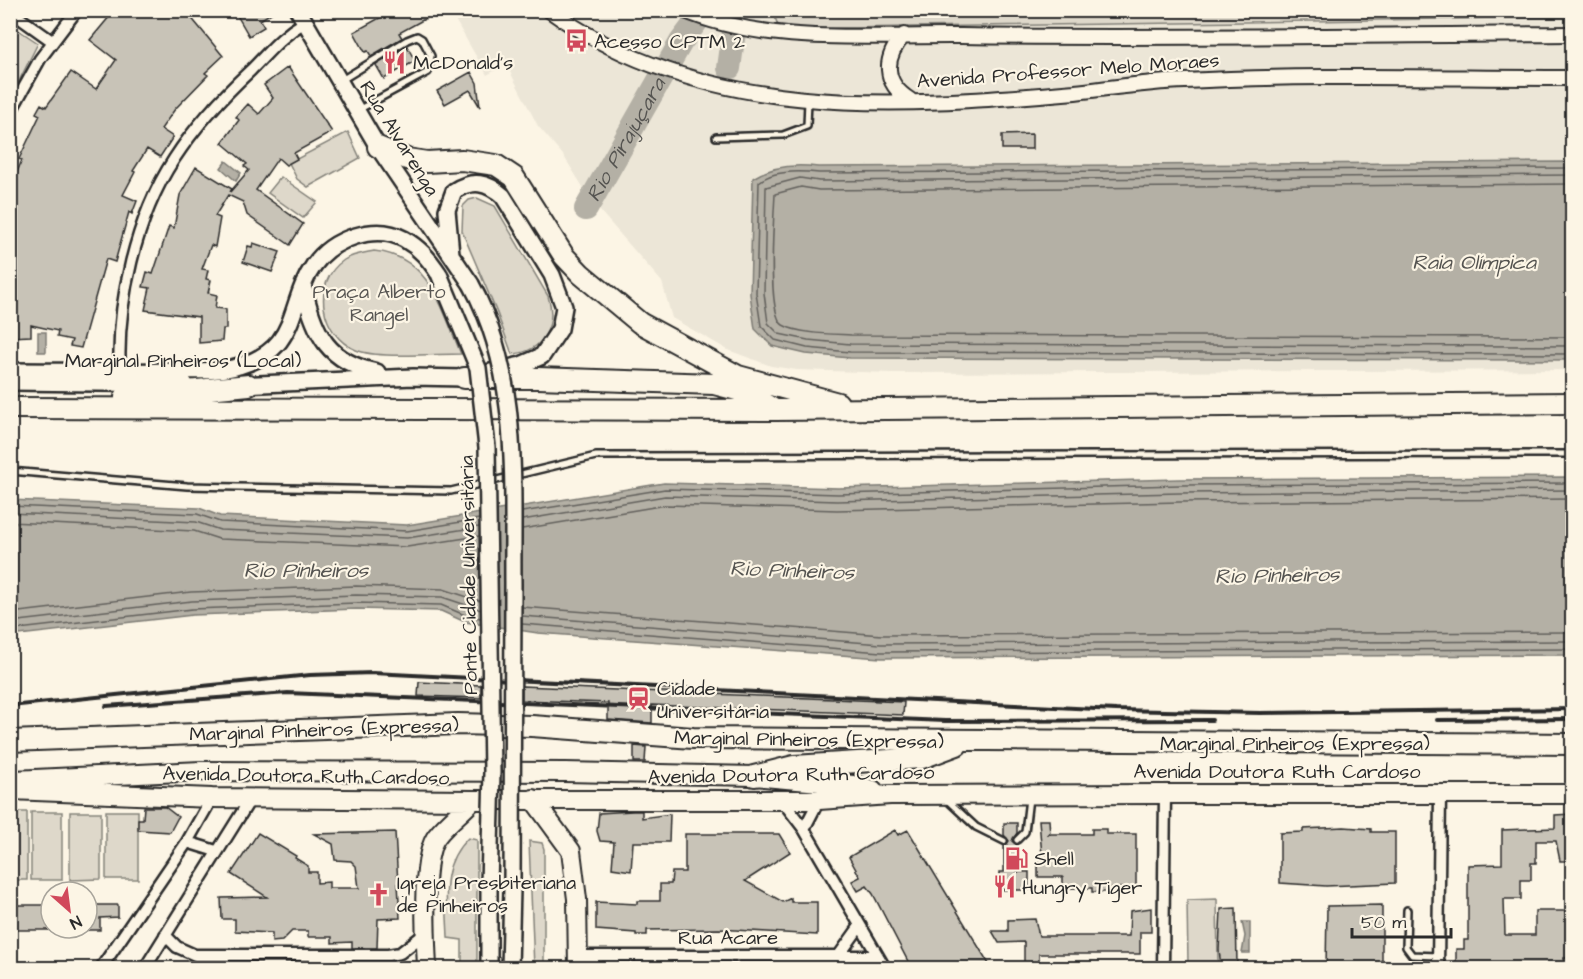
<svg xmlns="http://www.w3.org/2000/svg" width="1583" height="979" font-family="'Architects Daughter',sans-serif">
	<style>
		.built { fill: #ece6d7 }
		.green { fill: #ded8ca; stroke: #84827a; stroke-width: 1.5 }
		.water { fill: #b4b0a5; stroke: #7d7b74; stroke-width: 1.5 }
		.lines { fill: none; stroke-linecap: round; stroke-linejoin: round }
		.shore { stroke: #62605c; stroke-width: 1.5 }
		.river { stroke: #b4b0a5; stroke-width: 24 }
		.building { fill: #c8c3b7; stroke: #2b2b2b; stroke-width: 1.5 }
		.service-casing { stroke: #2b2b2b; stroke-width: 10 }
		.minor-casing { stroke: #2b2b2b; stroke-width: 15 }
		.tertiary-casing { stroke: #2b2b2b; stroke-width: 18 }
		.secondary-casing { stroke: #2b2b2b; stroke-width: 20 }
		.trunk-casing { stroke: #2b2b2b; stroke-width: 22 }
		.motorway-casing { stroke: #2b2b2b; stroke-width: 24 }
		.service { stroke: #fcf5e5; stroke-width: 5 }
		.minor { stroke: #fcf5e5; stroke-width: 10 }
		.tertiary { stroke: #fcf5e5; stroke-width: 14 }
		.secondary { stroke: #fcf5e5; stroke-width: 15 }
		.trunk { stroke: #fcf5e5; stroke-width: 18 }
		.motorway { stroke: #fcf5e5; stroke-width: 20 }
		.rail { stroke: #2b2b2b; stroke-width: 4 }
		.secondary-bridge-casing { stroke: #2b2b2b; stroke-width: 20; stroke-linecap: butt }
		.secondary-bridge { stroke: #fcf5e5; stroke-width: 15 }
		.labels { text-anchor: middle; stroke-width: 4.5; stroke-linejoin: round; paint-order: stroke }
		.poi-label { font-size: 20px; fill: #2b2b2b; stroke: #fcf5e5; text-anchor: start }
		.street-label { font-size: 20px; fill: #2b2b2b; stroke: #fcf5e5 }
		.park-label { font-size: 20px; fill: #585653; stroke: #fcf5e5 }
		.water-label { font-size: 21px; font-style: italic; fill: #545350; stroke: #fcf5e5 }
	</style>
	<rect width="100%" height="100%" fill="#fcf5e5"/>
	<filter id="ink" filterUnits="userSpaceOnUse"><feTurbulence type="fractalNoise" baseFrequency=".0167" numOctaves="2"/><feDisplacementMap in="SourceGraphic" scale="12" xChannelSelector="R" yChannelSelector="G"/><feConvolveMatrix kernelMatrix="1 2 1 2 8 2 1 2 1" color-interpolation-filters="sRGB"/></filter>
	<g filter="url(#ink)">
		<path class="built" d="M450,11H1572V370L893,373L797,370L771,366L728,350L672,318L662,282L593,203L563,155L538,126L506,64L487,75Z"/>
		<path class="green" d="M1572,10V17L779,29L773,11Z
			M11,25L38,43L11,97Z
			M348,132L360,158L308,187L297,179L289,163Z
			M281,177L317,202L303,218L268,193Z
			M477,198L495,206L548,296C557,324 544,352 512,354L497,313L462,231L463,206L469,200Z
			M374,251C430,256 442,309 461,354C435,354 377,359 356,350C320,335 311,282 344,260C353,254 364,253 374,251Z
			M106,811H138V879H106Z
			M11,812H27V880H11Z
			M31,812H62V880H31Z
			M70,812H101V879L70,880Z
			M468,838L477,840V968H462V940L448,938C447,901 439,866 468,838Z
			M529,841L542,843L544,849V968H534Z
			M1217,899L1218,963H1188L1187,900Z"/>
		<path class="water" d="M226,161L241,173L236,181L221,168Z
			M1572,162V360L850,358L806,354L772,346L755,329L750,294L753,178C772,166 796,164 818,167Z
			M38,332H46V352H38Z
			M1572,477V655L881,658L538,633L465,622L441,611L357,609L193,615L11,636L10,500L199,508L220,516L407,525L664,483L838,488L1179,479Z
			M1242,922H1250V953H1242L1245,936Z"/>
		<g class="lines">
			<path class="shore" d="M1572,168L819,173C801,171 773,170 759,182L756,293L761,326L775,340L807,348L850,352L1572,354
				M1572,175L819,181L800,178L766,187L764,293L768,323L779,334L808,340L850,344L1572,346
				M1572,184L819,190L801,187L775,194C774,215 766,315 783,325C798,334 833,334 851,335L1572,337
				M10,506L197,514L220,522L407,531L479,519
				M522,512L665,489L838,494L1180,485L1572,483
				M10,513L196,522L220,530L407,538L479,527
				M522,520L665,496L837,501L1180,493L1572,490
				M10,522L194,531L219,539L407,547L479,536
				M522,529L666,505L837,510L1180,502L1572,499
				M522,607L882,635L1572,632
				M10,613L191,592L356,586L443,589L480,601
				M522,616L881,644L1572,641
				M10,622L192,601L356,595L442,597L481,610
				M522,624L881,652L1572,649
				M10,630L192,609L356,603L441,605L467,616L481,618"/>
			<g class="river">
				<path d="M729,68L737,10"/>
				<path id="s1" d="M586,209L681,42L705,10"/>
			</g>
		</g>
		<path class="building" d="M115,10H185L223,56L205,73L208,75L175,109L161,129L173,137L160,157L147,149L133,171L135,172L123,195L137,201L132,214L129,212L115,262L106,259L81,348L70,346L72,340L57,337L58,331L31,325V336L10,337V189L22,160L19,159L40,115L36,113L41,104L46,107L71,72L96,89L116,60L90,40Z
			M234,10H276L260,20L264,27L249,36Z
			M394,10H441L399,33L402,38L371,56L368,51L365,52L354,32Z
			M407,46L415,61L384,79L376,65Z
			M288,67L332,132L294,153L297,159L286,165L278,158L256,190L303,224L290,245L247,215L243,202L228,195L215,216L220,218L215,247L211,245L202,269L208,270L206,279L211,280L208,293L217,295L215,308L226,309V329H223L222,341L199,343V317L145,310L150,288L143,287L147,272L153,274L169,226L174,228L180,195L196,167L232,189L230,192L249,170L244,166L247,164L222,143L239,120L236,117L248,104L259,114L273,98L264,85Z
			M471,72L477,83L480,107L470,90L445,104L437,91Z
			M1032,134V149H1002V135Z
			M253,243L280,252L272,272L243,262L248,246L252,247Z
			M419,682L481,685V698L418,696Z
			M522,686L904,702L903,715L652,705V723L608,720V703L522,700Z
			M634,746L646,747L645,762H634Z
			M144,807H165L178,817L170,832L138,830V819H143Z
			M633,811H642V818L670,814L669,842H633L631,871L612,868L614,842L600,841L597,831L599,813Z
			M1572,814V861H1560L1556,841H1536V863H1531V880H1521V899H1504L1505,935H1535V911H1572V958H1564V969H1456V949H1464V940H1468V865L1502,864V830L1555,828V815Z
			M1039,820H1049L1050,834H1047H1092V829H1106V834H1136V888H1107V892H1092V888H1063V877H1038V856H1042Z
			M1004,823H1017V833L1012,841L1017,845V872H1029V890H1000V872H1004V846L1009,841L1004,835Z
			M1344,827L1371,829V832H1395V883L1326,886L1280,883V833L1303,832V829Z
			M895,830L898,835L908,830L992,969H912L873,894L867,886L858,891L852,881L860,877L849,857Z
			M395,832L400,918L378,919L377,948H352V942L332,943V937H308V931H292L282,941L272,942V933L235,931V919H222L221,898L267,897L231,874L258,833L296,856L295,858L308,866V872H317V883L329,882V888H359L356,866L351,861L335,860L333,844L314,834Z
			M685,834H779L790,852L745,881L783,902L791,898V902H817V935L719,929L647,930V935H636V933L596,930V902L637,904V901H660V884H671L672,872H685Z
			M10,905H51V930H10Z
			M87,905H118V917L100,918V930H87Z
			M1382,905V969H1326L1327,906Z
			M1151,908V932H1140V954H1039V967H1024V942L999,943L992,931H1008V920L1035,919L1039,936H1129L1130,911Z
			M1236,908L1237,966H1221L1219,950L1221,909Z"/>
		<g class="lines">
			<defs>
				<path id="service" d="M340,81L407,40L417,36L422,39L431,56L428,72L358,110
					M716,137L783,135L807,126L808,100
					M10,471L187,486L451,491L596,456L1572,454
					M947,800L976,827L1004,841
					M1017,840L1025,832L1029,798
					M1407,910L1406,947L1412,955L1438,956"/>
				<path id="minor" d="M10,11L52,41
					M10,113L40,59L77,10
					M120,372C116,304 136,217 174,159C196,125 222,97 251,70C270,51 281,36 305,22
					M781,799L804,829L885,968
					M804,829L819,800
					M187,842L216,851
					M165,935L177,947L195,955H388L400,953L426,933
					M840,954L860,926
					M578,956H877
					M101,968L187,842L212,798
					M145,968L251,798
					M1163,968L1165,794
					M1438,968L1440,794"/>
				<path id="tertiary" d="M549,10C704,121 894,108 1075,92C1111,88 1148,82 1185,81C1313,74 1443,78 1572,78
					M683,10C768,46 870,35 961,36C1165,39 1369,35 1572,34
					M904,35C883,58 883,83 910,100"/>
				<path id="secondary" d="M298,10L378,147L471,284
					M304,289C315,335 328,362 377,372
					M10,371C64,371 117,372 171,371C193,370 218,373 239,366C301,348 286,305 314,265C332,239 375,223 404,239C420,248 429,259 439,274
					M10,382L185,384
					M239,385L413,377L464,378L521,365L542,356L560,329L564,307L552,275L503,196C487,182 473,179 454,191L447,210L451,254
					M489,884V968
					M510,968L512,889"/>
				<path id="trunk" d="M14,780L201,771L565,772L754,776L853,785L873,790
					M10,790L212,798L473,800H819L890,795L1165,794H1572
					M533,799L571,851L577,899L578,968
					M427,968C426,940 420,857 437,836C447,823 462,812 473,800"/>
				<path id="motorway" d="M378,147L407,159L427,162L462,160L496,165L514,177L564,256L581,274L640,323L738,376L838,403
					M464,378H538L714,384L745,392L775,410
					M125,397L249,385
					M10,408L775,410L1572,403
					M10,741L458,724L532,726L693,738L1572,744
					M754,776L794,766L922,758L957,745"/>
			</defs>
			<use href="#service" class="service-casing"/>
			<use href="#minor" class="minor-casing"/>
			<use href="#tertiary" class="tertiary-casing"/>
			<use href="#secondary" class="secondary-casing"/>
			<use href="#trunk" class="trunk-casing"/>
			<use href="#motorway" class="motorway-casing"/>
			<use href="#service" class="service"/>
			<use href="#minor" class="minor"/>
			<use href="#tertiary" class="tertiary"/>
			<use href="#secondary" class="secondary"/>
			<use href="#trunk" class="trunk"/>
			<use href="#motorway" class="motorway"/>
			<path class="rail" d="M10,706L310,675L373,673L1116,710L1260,713L1572,709
				M106,706L288,693L945,721L1212,720
				M1437,720L1572,719"/>
			<defs>
				<path id="secondary-bridge" d="M439,274L478,368L487,447L492,772L489,884
					M471,284C521,375 512,483 513,583C513,685 512,787 512,889"/>
			</defs>
			<use href="#secondary-bridge" class="secondary-bridge-casing"/>
			<use href="#secondary-bridge" class="secondary-bridge"/>
		</g>
	</g>
	<defs>
		<symbol id="bus-bare" viewBox="-9 -9 18 18"><path d="M-5-6H5V4H4V6H2V4H-2V6H-4V4H-5ZM-3.5-4V0h7V-4ZM-3.5 1.2v1.5H-2V1.2ZM2 1.2v1.5H3.5V1.2Z" fill="#d1495b" stroke="#fcf5e5" stroke-width="2.5" paint-order="stroke"/></symbol>
		<symbol id="restaurant-bare" viewBox="-9 -9 18 18"><path d="M-5-6h1v4h1v-4h1v4h1v-4h1v5L-1.5 .5V6h-2V.5L-5-1ZM5-6V6H3V1.5H1.5Q1.5-4 5-6Z" fill="#d1495b" stroke="#fcf5e5" stroke-width="2.5" paint-order="stroke"/></symbol>
		<symbol id="station-bare" viewBox="-9 -9 18 18"><path d="M-3-6H3Q5-6 5-4V2Q5 4 3 4L4.5 6H3L1.5 4h-3L-3 6H-4.5L-3 4Q-5 4-5 2V-4Q-5-6-3-6ZM-3.5-4v3h7v-3ZM-3.5 1v1.5H-2V1ZM2 1v1.5H3.5V1Z" fill="#d1495b" stroke="#fcf5e5" stroke-width="2.5" paint-order="stroke"/></symbol>
		<symbol id="fuel-bare" viewBox="-9 -9 18 18"><path d="M-5.5-6h7V0h2V4h1.3V-2.5L3-4.5l.8-.8L6-3V5H2.5V1h-1V6h-7ZM-4.2-4.7v3.2H.2V-4.7Z" fill="#d1495b" stroke="#fcf5e5" stroke-width="2.5" paint-order="stroke"/></symbol>
		<symbol id="church-bare" viewBox="-9 -9 18 18"><path d="M-1.2-6h2.4v3.5h3.3v2.4h-3.3V6h-2.4V-.1h-3.3v-2.4h3.3Z" fill="#d1495b" stroke="#fcf5e5" stroke-width="2.5" paint-order="stroke"/></symbol>
	</defs>
	<g fill-rule="evenodd">
		<use href="#bus-bare" x="560" y="24" width="33" height="33"/>
		<use href="#restaurant-bare" x="378" y="46" width="33" height="33"/>
		<use href="#station-bare" x="622" y="682" width="33" height="33"/>
		<use href="#fuel-bare" x="1000" y="842" width="33" height="33"/>
		<use href="#restaurant-bare" x="988" y="870" width="33" height="33"/>
		<use href="#church-bare" x="362" y="878" width="33" height="33"/>
	</g>
	<g class="labels">
		<g class="poi-label">
			<text x="594" y="48">Acesso CPTM 2</text>
			<text x="413" y="69">McDonald's</text>
			<text x="657" y="695">Cidade<tspan x="657" dy="23">Universitária</tspan></text>
			<text x="1034" y="865">Shell</text>
			<text x="397" y="889">Igreja Presbiteriana<tspan x="397" dy="23">de Pinheiros</tspan></text>
			<text x="1022" y="894">Hungry Tiger</text>
		</g>
		<g class="street-label">
			<text transform="translate(1068 70) rotate(-4)" y="7">Avenida Professor Melo Moraes</text>
			<text transform="translate(400 138) rotate(58)" y="7">Rua Alvarenga</text>
			<text x="183" y="367">Marginal Pinheiros (Local)</text>
			<text transform="translate(468 575) rotate(-91)" y="7">Ponte Cidade Universitária</text>
			<text transform="translate(324 729) rotate(-2)" y="7">Marginal Pinheiros (Expressa)</text>
			<text transform="translate(809 739) rotate(1)" y="7">Marginal Pinheiros (Expressa)</text>
			<text x="1295" y="750">Marginal Pinheiros (Expressa)</text>
			<text x="1277" y="778">Avenida Doutora Ruth Cardoso</text>
			<text transform="translate(791 774) rotate(-1)" y="7">Avenida Doutora Ruth Cardoso</text>
			<text transform="translate(306 775) rotate(1)" y="7">Avenida Doutora Ruth Cardoso</text>
			<text x="728" y="944">Rua Acare</text>
		</g>
		<g class="park-label">
			<text x="379" y="298">Praça Alberto<tspan x="379" dy="23">Rangel</tspan></text>
		</g>
		<g class="water-label">
			<text dy="7" stroke="none"><textPath href="#s1" startOffset="80">Rio Pirajuçara</textPath></text>
			<text x="1474" y="269">Raia Olímpica</text>
			<text x="306" y="577">Rio Pinheiros</text>
			<text transform="translate(792 570) rotate(2)" y="7">Rio Pinheiros</text>
			<text transform="translate(1277 575) rotate(-1)" y="7">Rio Pinheiros</text>
		</g>
	</g>
	<rect width="1583" height="979" fill="none" stroke="#fcf5e5" stroke-width="36"/>
	<rect x="18" y="18" width="1547" height="943" fill="none" stroke="#2b2b2b" stroke-width="2" filter="url(#ink)"/>
	<g transform="translate(69 910) rotate(152)"><circle r="28" fill="#fcf5e5" stroke="#a8a49b" stroke-width="1.5"/>
	<path d="M0-4.5L10 22L0 15L-10 22Z" fill="#d1495b"/>
	<text y="-9" font-size="16" font-weight="bold" text-anchor="middle" fill="#2b2b2b">N</text>
	</g>
	<path d="M1352 928v9h99v-9" fill="none" stroke="#2b2b2b" stroke-width="3"/>
	<text x="1361" y="928" font-size="18" fill="#2b2b2b" stroke="#fcf5e5" stroke-width="4.5" paint-order="stroke">50 m</text>
</svg>
